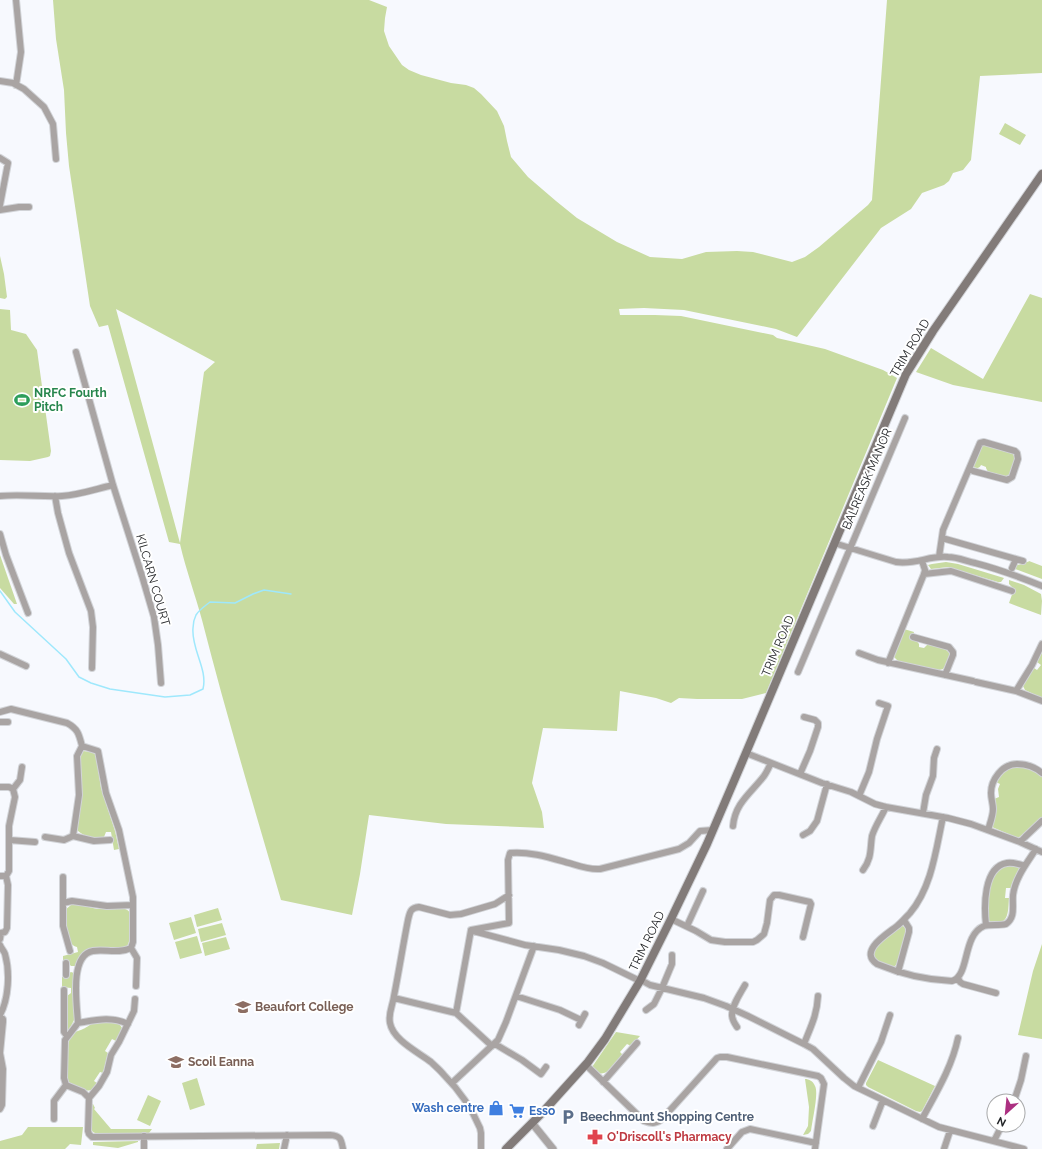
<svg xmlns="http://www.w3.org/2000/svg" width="1042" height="1149" font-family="Raleway,sans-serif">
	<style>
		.green { fill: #c8dba1; fill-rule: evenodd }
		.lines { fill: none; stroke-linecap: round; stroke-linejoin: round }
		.stream { stroke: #9fe8fc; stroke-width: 1.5 }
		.minor-casing { stroke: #d1d3d7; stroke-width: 8 }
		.tertiary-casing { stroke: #d1d3d7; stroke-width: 9 }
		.secondary-casing { stroke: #d1d3d7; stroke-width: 10 }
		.minor { stroke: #a9a4a3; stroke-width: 6 }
		.tertiary { stroke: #a9a4a3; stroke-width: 7 }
		.secondary { stroke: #827b79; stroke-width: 8 }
		.labels { text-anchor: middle; stroke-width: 4; stroke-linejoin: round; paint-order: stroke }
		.street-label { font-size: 12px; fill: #232528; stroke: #fff }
		.leisure-label { font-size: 12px; font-weight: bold; fill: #27864d; stroke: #fff; text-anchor: start }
		.education-label { font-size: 12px; font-weight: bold; fill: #785e54; stroke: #fff; text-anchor: start }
		.shop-label { font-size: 12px; font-weight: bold; fill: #366cbe; stroke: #fff; text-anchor: end }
		.service-label { font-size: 12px; font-weight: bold; fill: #4e5e75; stroke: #fff; text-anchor: start }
		.health-label { font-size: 12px; font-weight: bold; fill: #be3a42; stroke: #fff; text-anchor: start }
	</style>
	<rect width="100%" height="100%" fill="#f7f9fe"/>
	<path class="green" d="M53,0H369L387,7L385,18L384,31L389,46L402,65L409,70L421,75L451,83L466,85L474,88L481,94L497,111L504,126L507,141L511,157L528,177L556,201L577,218L617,242L650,257L682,259L706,252L737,251L753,252L792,262L805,257L819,247L868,205L872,200L887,0H1042V73L980,76L971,160L963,170L953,173L949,181L944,185L922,193L911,209L881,228L797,337L776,329L684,310L644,308L619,309L620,315H655L681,316L773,335L777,338L825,349L883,370L897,378L766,693L742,699H697L679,698L671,703L656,698L620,691L617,731L543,728L532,783L542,812L544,828L446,824L369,815L360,874L352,915L281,900C254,807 226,714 202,620C195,594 186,570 180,544L169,542L108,325L99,327L90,306L69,166L66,133L64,90L56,39ZM116,309L215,362L204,372L180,543Z
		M1005,123L1026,135L1020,145L999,134Z
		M0,256L4,274L7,297L5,299L0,298Z
		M1030,294L1042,298V402L953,385L916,372L931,348L983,379Z
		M0,309L10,310L11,330L26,334L37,350L51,451L50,456L48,457L30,461L0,460Z
		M983,445H985L1013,454L1015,459L1010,475L1006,477L988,472L986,468V467L981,465C979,469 977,468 972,467L981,447Z
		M0,555L17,604H14L0,588Z
		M1024,561L1028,562L1029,561L1042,566V579L1015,569L1017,565L1022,564Z
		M946,562L958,564L1004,578L1001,582H998L948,567L931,569L928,565L932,564Z
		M1009,580L1024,585L1041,594L1042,601L1041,615L1009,603L1014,589L1009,584Z
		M904,629L914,632L912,639L916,640L919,644V647L924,648L928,644C945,649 958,649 943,669L939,670L898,661L894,657V655Z
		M1042,652V698L1025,690L1023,686L1034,668L1037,670L1041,665L1037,662Z
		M83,751L92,752L96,755L101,788L115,831L119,849L114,850L111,832H106L104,837C94,841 83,836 76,829L80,755Z
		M1018,766L1032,769L1042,777V818L1033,826L1018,838L992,827L994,799L999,797L998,789L1000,784L996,782C1003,771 1005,768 1018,766Z
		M1011,865L1016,866L1019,868C1017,876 1012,880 1011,888H1006L1005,898H1009C1008,913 1009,928 988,921C988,906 986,880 999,869C1002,867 1007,866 1011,865Z
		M77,904L97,909H125C128,910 129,911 130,913C132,919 131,942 127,946C121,950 106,947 99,948C92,949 81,962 75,966H71L69,964V961L63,962V956L78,952L77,947C64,944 66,921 65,910L71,905Z
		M218,908L222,920L197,927L194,915Z
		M191,917L196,933L174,940L169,923Z
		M222,923L226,935L201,942L198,929Z
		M903,926L905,928L906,934L898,962L895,966L891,967L874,960L873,951L881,941L899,927Z
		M197,936L202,953L180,959L175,942Z
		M226,937L230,949L205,956L202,943Z
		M1042,944V1039L1018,1035L1033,971Z
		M71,972L74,973L73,997L75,1018L71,1026L68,1030L66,1029L67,996L71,993V988L62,987V977H68L69,973Z
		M96,1022C105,1022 118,1019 122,1028L116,1041L112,1039L105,1051L108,1053L103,1073L100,1072L94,1081L97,1083C94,1096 75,1090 69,1082C64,1076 66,1040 72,1034C75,1031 79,1031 83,1029C88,1027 90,1024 96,1022Z
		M616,1032L640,1036L631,1046L627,1044L620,1052L623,1055C617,1061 609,1076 599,1073C596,1072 594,1069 592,1067Z
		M878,1060L935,1086L922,1111L920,1112L916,1111L868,1087L866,1085V1083Z
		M197,1078L205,1105L190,1110L182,1083Z
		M805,1079C809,1079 813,1081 815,1086C819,1093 812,1121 811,1131L808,1134L803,1135L808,1126L809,1107Z
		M148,1095L161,1101L150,1126L137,1120Z
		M91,1104H93L95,1108L94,1109L111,1129H152L149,1133L97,1134L93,1132L91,1129Z
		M28,1127H83L81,1145L70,1144L65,1149H0V1141L22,1135Z
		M138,1141V1142L118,1148L93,1145V1142Z
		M280,1143L279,1149H256L257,1144Z"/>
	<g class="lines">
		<path class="stream" d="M0,591L15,612L66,659L79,677L91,683L110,689L165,697L190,695L203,689C208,669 191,649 193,628C193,623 194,619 196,615C199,610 205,606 210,602L235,603L253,594L264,590L291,594"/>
		<defs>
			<path id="minor" d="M16,0L21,52L16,85
				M0,81L13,83L24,89L44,107L53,124L56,159
				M0,158L8,163L0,205
				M0,210L19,207H29
				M76,352L113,485L142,576L154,617L158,645L161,683
				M0,496C21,494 41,497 62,496C79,495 96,489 113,485
				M55,496L58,513L69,553L91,611L93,627L92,668
				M0,534L6,555L28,613
				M942,538L1023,561
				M834,543L896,562C916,565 930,555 948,557C957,557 966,561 975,563C998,569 1020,577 1042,586
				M939,557L943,530L980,443L984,442L1015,451L1017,453L1018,459L1012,477L1007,480L973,471
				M1012,568L1016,559
				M924,574L951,571L1012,591
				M913,637L949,647L953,652V655L945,675
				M859,653L878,660L973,681
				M0,654L26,666
				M888,663L924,574L925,570L922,561
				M798,672L905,418
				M976,682L1016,691L1042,701
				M1016,691L1032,665L1042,644
				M0,712L11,709L67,723C78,729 79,734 82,746L77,756L79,795L73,836L94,841L110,840
				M0,722H8
				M82,746L98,751L106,793L119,830L133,897V942L131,948L137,958L136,986
				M746,753L822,783L851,792L875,804L886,807L948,818L971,824L1020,842L1042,852
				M800,774L810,751L818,727V723L815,720L804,717
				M0,787H9L13,789
				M13,789L20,780L22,767
				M859,796L869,772L877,739L888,706L879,703
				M923,813L926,795L933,776L934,758L937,749
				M943,817C936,849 932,887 910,913C906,917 902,922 897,926C887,934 858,951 877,964C901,974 926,980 952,981C970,976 962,935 984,926C990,924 999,926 1006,924C1016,917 1012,906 1013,895C1015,878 1027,863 1036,849
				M733,826C735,803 751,793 764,776C767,772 769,767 771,763
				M988,830C990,823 993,816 993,809C993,804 991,799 991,793C991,780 1002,764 1017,764C1026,764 1035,767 1042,773
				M803,835L810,831L817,821L827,784
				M45,837L64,840L73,836
				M9,840L35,842
				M1020,842L1025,837L1042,821
				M863,870C872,858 870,849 872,836C875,826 882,816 886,807
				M0,876H6L9,871V826L15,797L13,789
				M63,903V877
				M671,919L696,931L711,940L725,942H753L757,940L764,934L767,923L770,900L774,895H779L810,902L811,904L803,937
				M986,925C984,907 983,867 1007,863C1013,862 1019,864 1025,866
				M687,926L703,891
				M471,930L509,923L508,860L510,853C529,851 551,858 569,863C579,866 589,870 600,869L679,849L689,843L700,831L713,830
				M473,931L525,945L559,950L584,956L603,963L640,981
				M0,939L1,933L5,932L7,928L8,885L6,876
				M0,945C1,948 4,951 5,954C10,972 9,998 0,1015
				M70,951L63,926V903L72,901L107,906L133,905
				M66,963V975
				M898,972L909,932V928L904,920
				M958,978L960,982L963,984L996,993
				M641,980L650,985L704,998L726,1006L748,1016L804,1044L813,1049L844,1078L854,1086L939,1127L1024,1149
				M64,990V1032L67,1036
				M516,996L560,1010L581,1020
				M394,998L456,1013L492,1046
				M135,999L134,1011L119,1042L111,1055L107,1072L99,1086L89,1098L88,1131L89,1134L92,1137L330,1135C341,1136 341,1139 343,1149
				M646,1010L654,1004L662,988L672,964V955
				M456,1013L471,930
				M0,1016L3,1019V1022L0,1053
				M78,1023L65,1040L64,1078L66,1085L83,1092L89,1098
				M128,1024C111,1016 96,1020 78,1023C77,1005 69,955 93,951C105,949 119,954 131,948
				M579,1025L585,1014
				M737,1027C735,1024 732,1020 732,1015C732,1005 740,994 745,985
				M495,1044L522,1060L541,1074L546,1067
				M804,1044C811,1026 817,1015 818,996
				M586,1065L644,1121C652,1124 657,1124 663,1118L717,1058L720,1057H727L818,1076L821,1078L824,1084L815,1149
				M603,1082L637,1043
				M452,1083L498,1040L506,1022L534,946
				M858,1088L881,1042L890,1015
				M1014,1101L1021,1080L1026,1056
				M0,1109L2,1105L3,1069L0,1053
				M54,1119V1101L66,1085
				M922,1119C936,1093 952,1067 958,1038
				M873,1126L883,1100
				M144,1136V1149
				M994,1141L1002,1125
				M284,1149L287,1135
				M481,1149V1133L480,1128C472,1109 459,1090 444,1075C440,1070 435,1066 431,1062C418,1052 393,1040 390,1023C388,1013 393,1005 394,996C399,971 403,945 408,920C410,912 410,908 419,907L450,915L461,914L495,904L509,895
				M727,1149L742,1132L750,1129L816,1143
				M944,1149L950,1131"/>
			<path id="tertiary" d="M532,1123L553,1149"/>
			<path id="secondary" d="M506,1149L542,1113L588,1062L605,1039L640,981L671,919L707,844L740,767L906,374L933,331L1042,174"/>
		</defs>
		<use href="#minor" class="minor-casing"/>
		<use href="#tertiary" class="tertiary-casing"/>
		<use href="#secondary" class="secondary-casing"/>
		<use href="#minor" class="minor"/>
		<use href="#tertiary" class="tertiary"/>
		<use href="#secondary" class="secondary"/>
	</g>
	<defs>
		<symbol id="stadium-bare" viewBox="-9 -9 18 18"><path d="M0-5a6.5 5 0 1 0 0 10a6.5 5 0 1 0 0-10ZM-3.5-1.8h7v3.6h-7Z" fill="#2e9e5b" stroke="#fff" stroke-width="2.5" paint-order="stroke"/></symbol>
		<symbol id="school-bare" viewBox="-9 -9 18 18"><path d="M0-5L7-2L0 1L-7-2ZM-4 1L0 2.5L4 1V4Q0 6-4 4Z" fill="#8d6e63" stroke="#fff" stroke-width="2.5" paint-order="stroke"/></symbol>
		<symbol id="shop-bare" viewBox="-9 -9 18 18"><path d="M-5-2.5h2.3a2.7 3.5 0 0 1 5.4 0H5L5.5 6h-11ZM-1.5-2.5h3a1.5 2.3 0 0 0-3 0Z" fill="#3f7fe0" stroke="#fff" stroke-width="2.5" paint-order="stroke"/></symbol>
		<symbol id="supermarket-bare" viewBox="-9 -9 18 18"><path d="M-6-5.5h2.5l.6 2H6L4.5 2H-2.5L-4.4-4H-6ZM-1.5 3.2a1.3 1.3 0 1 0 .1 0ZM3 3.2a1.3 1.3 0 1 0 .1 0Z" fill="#3f7fe0" stroke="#fff" stroke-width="2.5" paint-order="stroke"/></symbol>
		<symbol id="parking-bare" viewBox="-9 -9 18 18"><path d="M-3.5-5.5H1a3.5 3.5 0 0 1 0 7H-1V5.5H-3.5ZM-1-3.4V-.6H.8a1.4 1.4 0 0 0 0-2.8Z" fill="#5c6f8a" stroke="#fff" stroke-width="2.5" paint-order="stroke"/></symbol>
		<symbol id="pharmacy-bare" viewBox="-9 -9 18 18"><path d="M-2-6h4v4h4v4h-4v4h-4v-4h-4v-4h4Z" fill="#e0444e" stroke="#fff" stroke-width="2.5" paint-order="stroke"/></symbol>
	</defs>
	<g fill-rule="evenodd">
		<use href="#stadium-bare" x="11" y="389" width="22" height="22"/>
		<use href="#school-bare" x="232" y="996" width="22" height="22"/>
		<use href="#school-bare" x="165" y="1051" width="22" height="22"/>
		<use href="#shop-bare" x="485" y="1097" width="22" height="22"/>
		<use href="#supermarket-bare" x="506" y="1100" width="22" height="22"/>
		<use href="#parking-bare" x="557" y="1106" width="22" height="22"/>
		<use href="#pharmacy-bare" x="584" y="1126" width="22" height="22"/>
	</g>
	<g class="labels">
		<g class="street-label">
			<text transform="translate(910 348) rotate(-59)" y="4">TRIM ROAD</text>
			<text transform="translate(867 479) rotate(-67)" y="4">BALREASK MANOR</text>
			<text transform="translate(153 580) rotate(74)" y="4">KILCARN COURT</text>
			<text transform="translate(778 646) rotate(-67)" y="4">TRIM ROAD</text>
			<text transform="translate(647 941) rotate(-64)" y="4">TRIM ROAD</text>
		</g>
		<g class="leisure-label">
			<text x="34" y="397">NRFC Fourth<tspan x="34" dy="14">Pitch</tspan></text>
		</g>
		<g class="education-label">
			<text x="255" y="1011">Beaufort College</text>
			<text x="188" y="1066">Scoil Eanna</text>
		</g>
		<g class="shop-label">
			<text x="484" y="1112">Wash centre</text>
			<text x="529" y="1115" text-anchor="start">Esso</text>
		</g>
		<g class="service-label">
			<text x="580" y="1121">Beechmount Shopping Centre</text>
		</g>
		<g class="health-label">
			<text x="607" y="1141">O'Driscoll's Pharmacy</text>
		</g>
	</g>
	<g transform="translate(1006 1113) rotate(207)"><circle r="19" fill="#ffffff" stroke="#a7a8a9"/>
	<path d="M0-3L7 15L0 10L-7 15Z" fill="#ac3081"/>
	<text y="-6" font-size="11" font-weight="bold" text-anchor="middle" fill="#232528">N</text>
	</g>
</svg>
